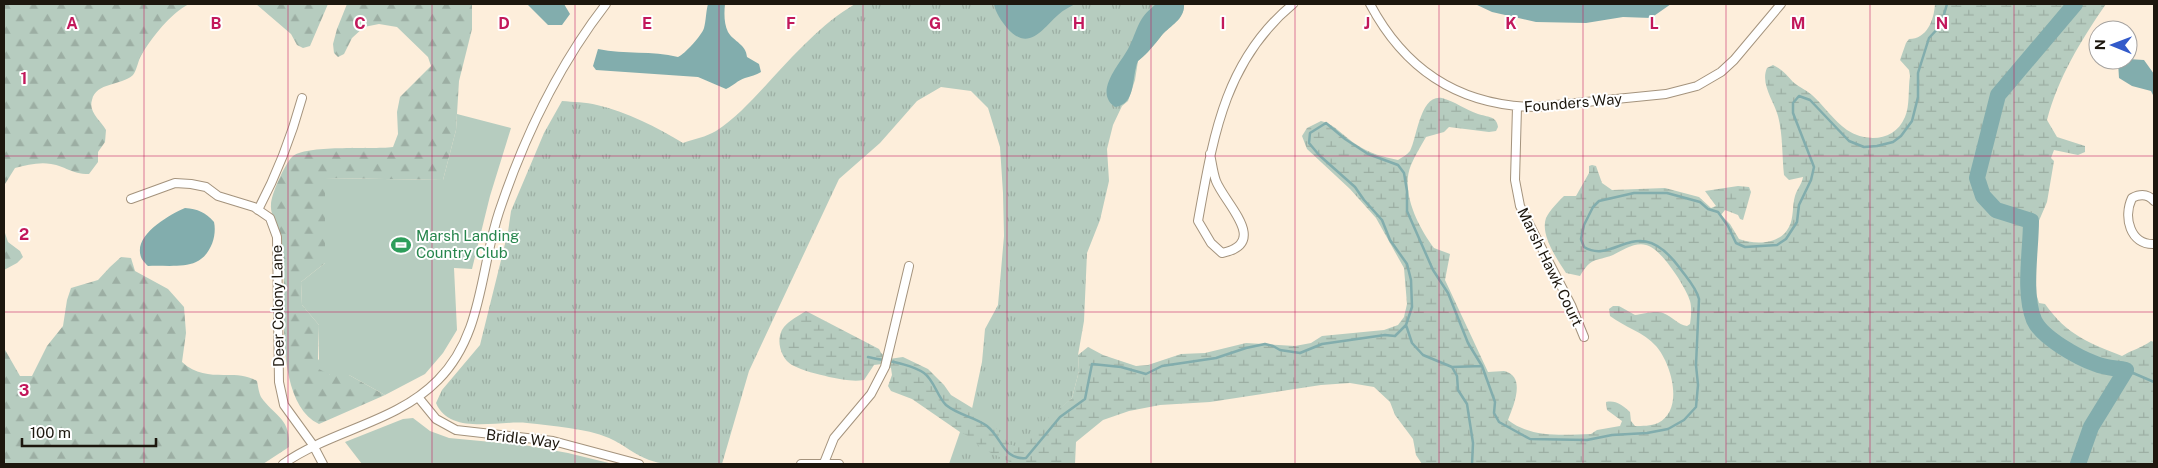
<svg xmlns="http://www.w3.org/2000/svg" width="2158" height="468" font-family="'Public Sans',sans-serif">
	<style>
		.grass { fill: url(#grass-tufts) }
		.forest { fill: url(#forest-firs) }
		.wetland { fill: url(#wetland-marsh) }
		.garden { fill: #b6ccbf }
		.water { fill: #82adad }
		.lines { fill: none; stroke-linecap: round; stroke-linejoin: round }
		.stream { stroke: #82adad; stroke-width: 2.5 }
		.river { stroke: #82adad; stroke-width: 16 }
		.minor-casing { stroke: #a4937d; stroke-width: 10 }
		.minor { stroke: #fff; stroke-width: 8 }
		.grid { fill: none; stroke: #c2185b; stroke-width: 1; stroke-opacity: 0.55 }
		.labels { text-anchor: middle; stroke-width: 4; stroke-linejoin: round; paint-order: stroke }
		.street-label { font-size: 15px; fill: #1d170e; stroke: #fff }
		.leisure-label { font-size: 15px; fill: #27864d; stroke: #fff; text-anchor: start }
		.grid-label { font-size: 16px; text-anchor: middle; font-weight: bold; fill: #c2185b; stroke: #fff; stroke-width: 4; stroke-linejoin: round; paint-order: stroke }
	</style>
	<defs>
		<pattern id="grass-tufts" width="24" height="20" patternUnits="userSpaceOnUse" patternTransform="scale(1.25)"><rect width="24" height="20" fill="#b6ccbf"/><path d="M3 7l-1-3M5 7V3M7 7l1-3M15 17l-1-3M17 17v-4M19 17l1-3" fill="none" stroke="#9caea3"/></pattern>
		<pattern id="forest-firs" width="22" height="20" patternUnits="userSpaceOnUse" patternTransform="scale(1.25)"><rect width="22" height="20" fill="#b6ccbf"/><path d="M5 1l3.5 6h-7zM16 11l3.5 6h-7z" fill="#9caea3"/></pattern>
		<pattern id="wetland-marsh" width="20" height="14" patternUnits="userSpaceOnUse" patternTransform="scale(1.25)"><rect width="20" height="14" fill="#b6ccbf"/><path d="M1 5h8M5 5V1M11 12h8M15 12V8" fill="none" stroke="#9caea3"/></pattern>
	</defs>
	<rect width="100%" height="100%" fill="#fdeedb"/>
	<path class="grass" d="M855,4H1184C1185,19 1171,25 1162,35C1154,45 1148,53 1138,61L1135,80L1128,101L1122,106L1113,125L1107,149L1109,181L1100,220L1087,253L1084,321L1078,355L1079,371L1072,398L1061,408L1056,464H949L960,432L970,418L982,362L985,329L998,305L1004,236L1003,193L1000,147L988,108L971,91L941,87L917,101L880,143L839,179L749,371L722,464C699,464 671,468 649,460C635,455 623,444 609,438C585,428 553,426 527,423C499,420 450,436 436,403L442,390L480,345L508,232L511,211L544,133L562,101C573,102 586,102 597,105C628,112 656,127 683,143C694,139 706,137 716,131C735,119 752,100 767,84C794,55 821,24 855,4Z"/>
	<path class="forest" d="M4,4H189C170,14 153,36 142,54C138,60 137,70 133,75C121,86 96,82 92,100C88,112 101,121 106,130L105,142L98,152V162L89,174C70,174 66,166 51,164C39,162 27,165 15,168L5,184L4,196Z
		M256,4H328L310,46L303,48L297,45L291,34Z
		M347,4H472V29L459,81L456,130L443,180L325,178V263L301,282L302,305L319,325L318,359L330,375H349L385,395L319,424C272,401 287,298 283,256C282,249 281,240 280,233C277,224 270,214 271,205C271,194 285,164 292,157C305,144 370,150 393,147L398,134L397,112L400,97L431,66L428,57L397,27L379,24L364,27L352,38L344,54L338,57L334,53L333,44L337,29Z
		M4,230L8,242L20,251L23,257L17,263L4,270Z
		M121,257L131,258L135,271L168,289L184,307L186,333L182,362C207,385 234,367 257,381C258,386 259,393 261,397C274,416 291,418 289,447L263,464H4V348L20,376H32L47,346L63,326L67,300L71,288L98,280L110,267Z"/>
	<path class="wetland" d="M1935,4H2106C2081,40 2058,78 2047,120L2057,137L2085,146V152L2078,155L2054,150L2051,158L2054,161L2047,202L2038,223L2037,244L2034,247V287L2039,303L2045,304C2067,335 2089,343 2122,356C2132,350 2141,348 2151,341L2154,342V464H1422L1416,455L1413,439L1395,415L1390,402L1374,387L1350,383L1321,385L1210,402L1160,405L1129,411L1103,420L1076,442L1075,464H1014L981,448L970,437L960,432L912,399L891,391L888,386L892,375L891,368L882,364L874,365L864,380C852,382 841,379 829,377C818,374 803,371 792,365C780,358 775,338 784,327C790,320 798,316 806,311L879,349L881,353L889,359L903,357L928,369L944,385L951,395L987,417L1009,444L1015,446L1072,398L1079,371L1078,355L1088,347L1103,355L1136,366L1148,365L1181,354L1205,353L1246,343L1295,346L1311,343L1322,336L1384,330L1398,325L1404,317L1407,304L1404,268L1376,218L1350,189L1307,149L1302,136L1307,128L1321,121C1335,124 1344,137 1357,145C1369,153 1383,157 1398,160C1402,157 1407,155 1410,151C1417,138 1420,94 1442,98C1454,101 1466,110 1478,114C1487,117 1497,116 1498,127L1496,131L1489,132L1449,127L1444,132L1426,137C1421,146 1415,155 1411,165C1400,191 1418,227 1434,248L1450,254L1445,280L1488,372C1493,372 1499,371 1504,371C1527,376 1513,407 1508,420C1531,438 1563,435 1591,434L1597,430L1620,426L1622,421L1607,410L1606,402C1616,400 1622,405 1630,412L1631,421L1635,426C1642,426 1651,426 1658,423C1685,409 1671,363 1656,346C1644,332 1624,327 1610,316L1609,309L1613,306H1619L1635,315C1643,314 1655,310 1663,313C1672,316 1678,325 1687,326L1690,324C1691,317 1692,308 1690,301C1686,287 1660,247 1646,245C1635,242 1623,250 1613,255C1595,262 1592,256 1580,276L1566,273C1557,259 1540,235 1546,218C1550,210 1558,202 1564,196H1576L1589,173V166L1592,165L1596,166L1602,183L1612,190L1665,188L1699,197L1711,208L1716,206L1705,191L1738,186L1749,187L1751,192L1743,220L1740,219L1738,215L1725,210L1721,215L1730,224L1739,239C1755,245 1780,245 1789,227C1794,218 1792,206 1795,196C1797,189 1802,184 1803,177L1789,180L1784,175C1782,156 1783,135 1778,116C1774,101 1760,84 1767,68L1773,65C1782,69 1787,75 1793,82C1799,87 1806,90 1812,95C1824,106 1834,121 1847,130C1867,143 1895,141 1905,117C1910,106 1908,88 1910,76L1909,70L1900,60L1906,43L1909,39C1927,39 1934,20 1935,4Z"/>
	<path class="garden" d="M457,114L511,128L490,196L472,269L454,268L457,330L443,353L425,374L385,395L349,375H330L319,369V325L302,305L301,282L325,263V178L443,180L456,130Z
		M413,418L430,431L449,438L524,445L568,453L613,464H362L345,442L403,419Z"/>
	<path class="water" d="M527,4H564L570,14L562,25H548Z
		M708,4H725C724,13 724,24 728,32C734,42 746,44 747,57L759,64L761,72C756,75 751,76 745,78C738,80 733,86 726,89L698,77L596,70L593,66L598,49C625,55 652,50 678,57C685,54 702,35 704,28C706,21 706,11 708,4Z
		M994,4H1075C1070,7 1063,10 1058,15C1043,28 1029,53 1007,28C1002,22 995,12 994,4Z
		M1156,4H1184C1185,19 1171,25 1162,35C1154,45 1148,53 1138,61C1131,77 1137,104 1115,107C1093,92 1120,64 1128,49C1139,28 1136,20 1156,4Z
		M1475,4H1671L1651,18L1623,17L1586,23L1536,22L1492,12Z
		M2128,59L2144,60L2154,74V97L2151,91L2132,86L2119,78L2118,62Z
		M185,208C198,209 205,212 214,222C217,236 211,255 196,262C183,268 163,265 148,266C146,264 142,260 141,257C133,235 169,215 185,208Z"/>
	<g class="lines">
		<path class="stream" d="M1406,325L1412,343L1423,355L1452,367L1457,376L1458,390L1467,404L1473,443L1472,464
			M868,357C885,361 909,363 924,373C934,380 937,396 946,405C958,415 975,417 987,426C1003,439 1003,460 1026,458L1060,417L1085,399L1092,364L1121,367L1146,374L1162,366L1216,358L1246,348L1265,344L1273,346L1280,350L1300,353L1322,344L1385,335L1395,336L1406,325L1412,307L1411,280L1407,264L1390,240L1382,220L1364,200L1355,187L1319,155L1309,143L1310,133L1326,123L1345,139L1368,154L1398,165L1404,173L1407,191V211L1433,270L1448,293L1468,343L1482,366L1495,402L1494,413L1499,422L1530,439L1587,440L1612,435L1647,433L1668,429L1684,420L1696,407L1698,385L1696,365L1699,299C1696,287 1686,277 1679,267C1637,211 1615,266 1584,247L1581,239L1584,225L1593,207L1599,201L1634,193H1667L1700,202L1708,209L1718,212L1728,226L1736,243L1745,247L1777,245L1786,239L1797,222L1799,205L1811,180L1814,167L1793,113V103L1799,96L1810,100L1849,141L1864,147L1877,146L1893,142L1901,136L1912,121L1918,97V73L1929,38L1941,25L1947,4
			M1452,367L1482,366
			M2126,370L2154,382"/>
		<path class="river" d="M2075,4L1998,95L1977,178L1983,196L1996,210L2031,221C2031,250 2023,293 2034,320C2042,338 2079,358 2096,364C2105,368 2116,368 2126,370L2091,427L2078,464"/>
		<defs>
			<path id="minor" d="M1370,4C1405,70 1460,106 1536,107L1666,94L1697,86L1721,72L1734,60L1781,4
				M1517,107L1515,180L1520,206L1571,305L1584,337
				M1210,154C1212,163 1213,173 1216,181C1225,204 1270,243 1222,253L1211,243L1198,221C1213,138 1224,61 1293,4
				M131,199L175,183L191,184L206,187L218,196L254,207L270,218L277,237L279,382L284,405L313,445L323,464
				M2154,201C2148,194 2140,194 2132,198C2123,217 2130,245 2154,244
				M258,210C277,174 291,138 302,98
				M418,397L436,419L456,430L553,441L639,464
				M824,463L834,438L871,394L885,367L909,266
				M283,464C331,430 396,423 438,380C483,335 480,269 499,212C524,137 558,66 606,4
				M801,464H839"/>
		</defs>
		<use href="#minor" class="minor-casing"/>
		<use href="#minor" class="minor"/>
	</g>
	<path class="grid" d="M144,4V464M288,4V464M432,4V464M575,4V464M719,4V464M863,4V464M1007,4V464M1151,4V464M1295,4V464M1439,4V464M1583,4V464M1726,4V464M1870,4V464M2014,4V464M4,156H2154M4,312H2154"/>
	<defs>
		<symbol id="stadium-bare" viewBox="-9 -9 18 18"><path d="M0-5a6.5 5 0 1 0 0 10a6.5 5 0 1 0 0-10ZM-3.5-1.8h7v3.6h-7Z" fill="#2e9e5b" stroke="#fff" stroke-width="2.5" paint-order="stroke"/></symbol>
	</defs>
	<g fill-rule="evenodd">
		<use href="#stadium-bare" x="387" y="231" width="28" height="28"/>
	</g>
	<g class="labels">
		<g class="street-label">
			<text transform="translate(1573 103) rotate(-5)" y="5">Founders Way</text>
			<text transform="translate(1550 267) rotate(64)" y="5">Marsh Hawk Court</text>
			<text transform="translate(278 306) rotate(-91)" y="5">Deer Colony Lane</text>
			<text transform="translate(523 439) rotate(7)" y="5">Bridle Way</text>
		</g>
		<g class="leisure-label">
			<text x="416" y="241">Marsh Landing<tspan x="416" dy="17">Country Club</tspan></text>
		</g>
	</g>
	<g class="grid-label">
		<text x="72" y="29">A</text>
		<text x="216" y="29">B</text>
		<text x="360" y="29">C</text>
		<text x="504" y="29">D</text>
		<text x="647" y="29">E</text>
		<text x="791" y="29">F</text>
		<text x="935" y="29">G</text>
		<text x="1079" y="29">H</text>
		<text x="1223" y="29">I</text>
		<text x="1367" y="29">J</text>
		<text x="1511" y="29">K</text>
		<text x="1654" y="29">L</text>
		<text x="1798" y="29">M</text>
		<text x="1942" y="29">N</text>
		<text x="24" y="84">1</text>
		<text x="24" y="240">2</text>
		<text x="24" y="396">3</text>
	</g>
	<rect width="2158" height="468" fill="none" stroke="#1d170e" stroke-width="10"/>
	<g transform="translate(2113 45) rotate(271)"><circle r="24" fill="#ffffff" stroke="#a5a29f"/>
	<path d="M0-4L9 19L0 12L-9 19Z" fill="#325aca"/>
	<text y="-8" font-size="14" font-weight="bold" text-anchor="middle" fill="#1d170e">N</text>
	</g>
	<path d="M22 438v8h134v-8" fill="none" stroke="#1d170e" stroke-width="2.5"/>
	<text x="30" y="438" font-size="15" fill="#1d170e" stroke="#ffffff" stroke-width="4" paint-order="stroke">100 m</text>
</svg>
